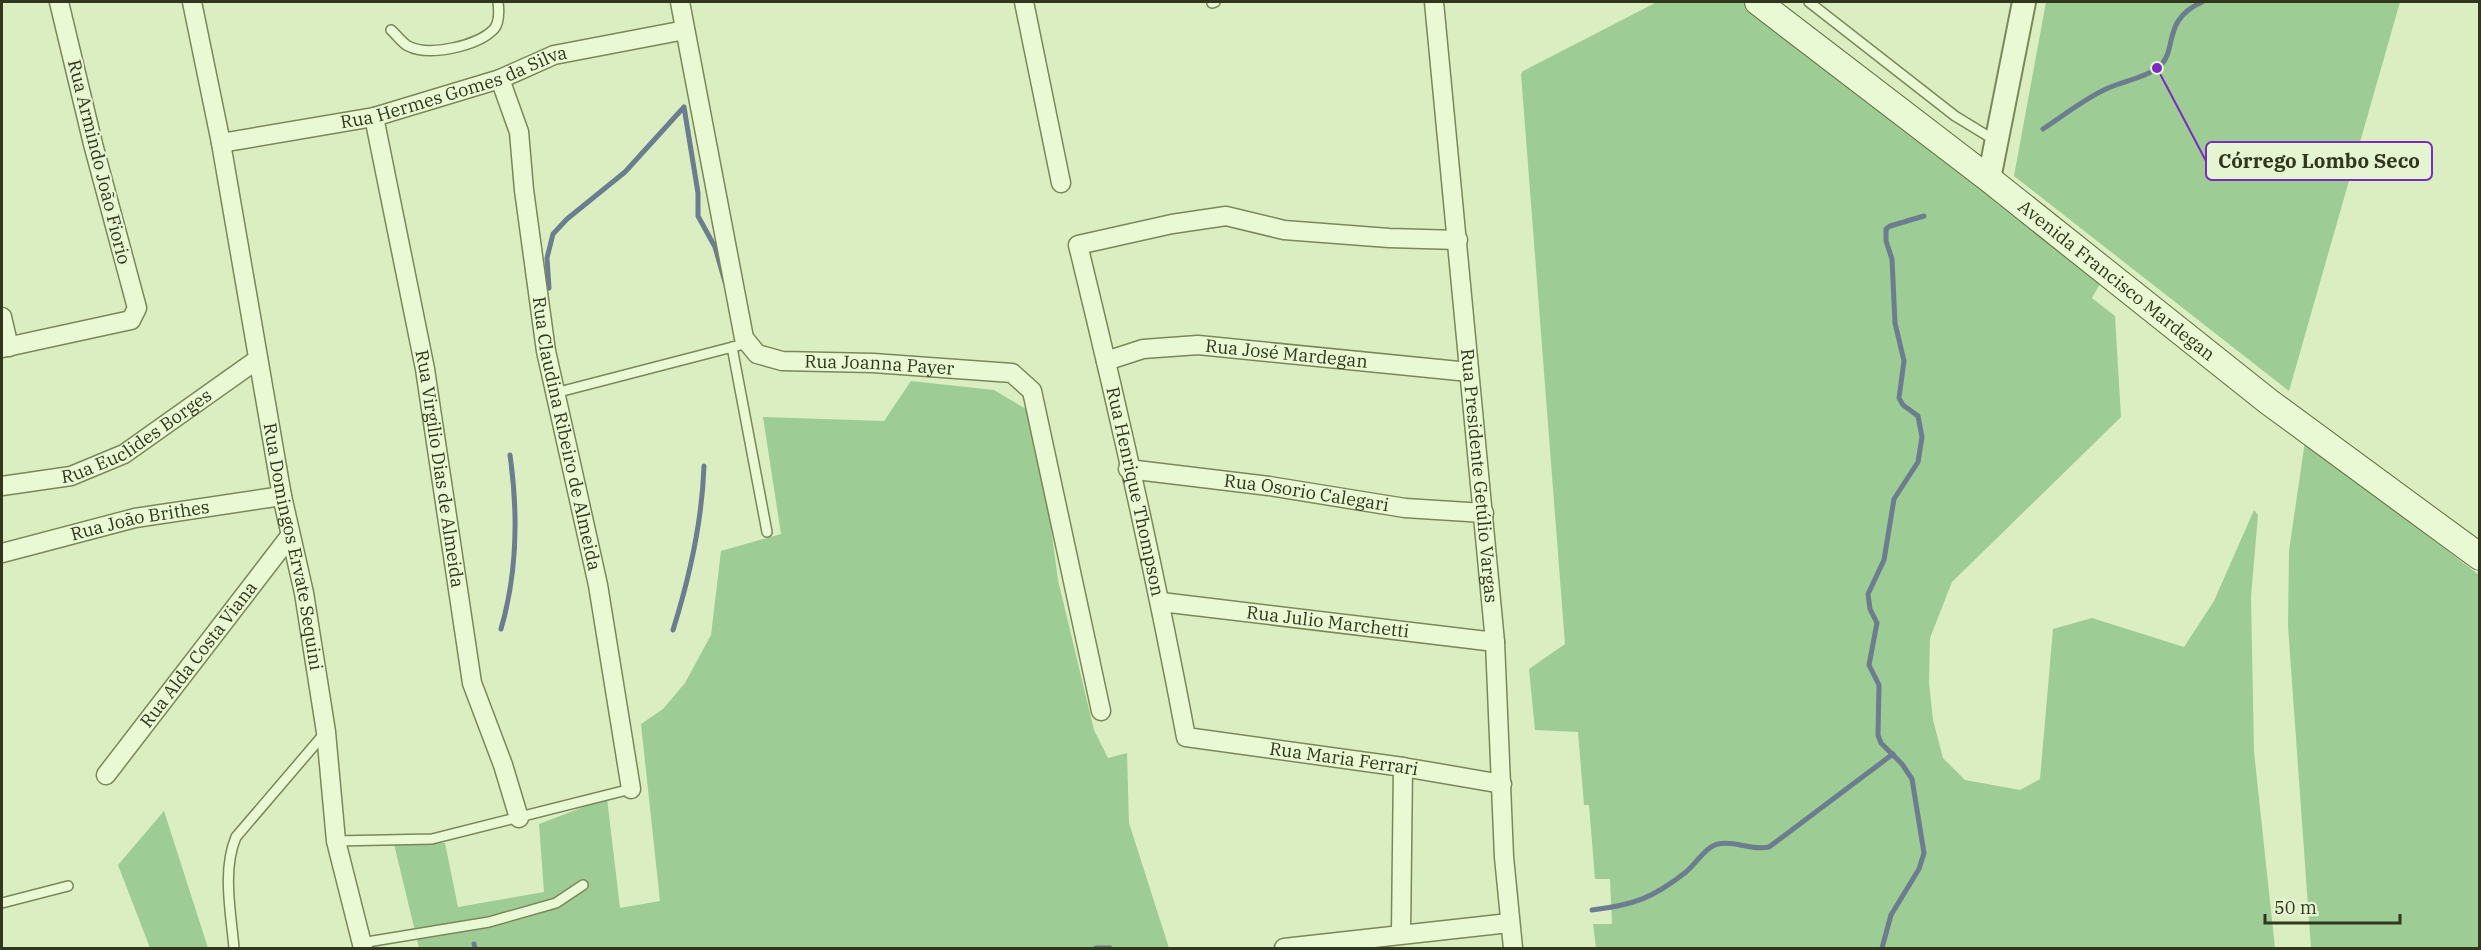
<svg xmlns="http://www.w3.org/2000/svg" width="2481" height="950" font-family="'IBM Plex Serif',serif">
	<style>
		.green { fill: #9dcc95 }
		.lines { fill: none; stroke-linecap: round; stroke-linejoin: round }
		.stream { stroke: #6b7d8e; stroke-width: 5 }
		.service-casing { stroke: #7b8759; stroke-width: 12 }
		.minor-casing { stroke: #7b8759; stroke-width: 21 }
		.tertiary-casing { stroke: #7b8759; stroke-width: 26 }
		.secondary-casing { stroke: #5f693c; stroke-width: 28 }
		.service { stroke: #e9f9d4; stroke-width: 9 }
		.minor { stroke: #e9f9d4; stroke-width: 18 }
		.tertiary { stroke: #e9f9d4; stroke-width: 22 }
		.secondary { stroke: #e9f9d4; stroke-width: 26 }
		.labels { text-anchor: middle; stroke-width: 4.5; stroke-linejoin: round; paint-order: stroke }
		.street-label { font-size: 18px; fill: #31371d; stroke: #e5f5d1 }
		.leader { fill: none; stroke: #7b2cbf; stroke-width: 2 }
		.callout-dot { fill: #7b2cbf; stroke: #e5f5d1; stroke-width: 2 }
		.callout { fill: #e5f5d1; stroke: #7b2cbf; stroke-width: 2 }
		.callout-label { font-size: 20px; text-anchor: middle; font-weight: bold; fill: #31371d }
	</style>
	<rect width="100%" height="100%" fill="#dbeec1"/>
	<path class="green" d="M1657,2H1742L2101,282L2092,298L2115,316L2121,417L1952,582L1930,638L1929,683L1933,720L1943,758L1965,780L2020,790L2040,779L2053,629L2092,618L2184,647L2214,601L2254,510L2258,515L2251,597L2254,752L2275,948H1596L1593,924H1612L1610,879H1595L1589,805H1584L1578,732L1535,730L1529,669L1565,644L1521,74L1523,71Z
		M2046,2H2400L2289,391L2014,176Z
		M911,381L994,390L1036,415L1058,580L1094,730L1108,758L1127,753L1129,823L1169,948H419L394,844L445,843L458,907L544,892L539,824L607,798L620,908L660,901L641,724L663,709L685,683L711,635L721,551L781,534L763,417L884,421Z
		M2305,441L2479,575V948H2311L2288,626L2289,551Z
		M164,811L208,948H150L118,865Z"/>
	<g class="lines">
		<path class="stream" d="M684,107L698,193V216L715,247L725,282
			M2043,129C2063,116 2084,99 2106,89C2121,82 2144,78 2158,68C2179,51 2160,21 2202,2
			M549,288L547,258L553,234L567,219L625,172L684,107
			M501,629C517,574 518,512 510,455
			M673,630C690,576 702,523 704,466
			M1592,910C1634,905 1653,898 1686,872C1696,864 1705,847 1718,844C1735,840 1751,851 1769,847L1893,754
			M474,944L475,948
			M1096,948H1110
			M1882,948L1891,915L1919,869L1924,853L1912,779L1902,764L1881,743L1878,735L1879,685L1869,665L1877,623L1870,609L1868,594L1884,560L1894,499L1918,462L1922,437L1918,416L1903,405L1899,398L1904,361L1895,323L1892,259L1886,241V229L1890,226L1924,216"/>
		<defs>
			<path id="service" d="M1809,2L1955,116L1996,141
				M1212,3L1215,2
				M391,30C396,34 402,43 408,46C429,57 478,46 494,29C500,22 499,10 498,2
				M732,347L767,532
				M555,393L748,343
				M336,841L432,839L631,789
				M2,903L68,886
				M361,943L489,922L556,903L583,885
				M234,948C231,913 222,870 236,837L324,734"/>
			<g id="minor">
				<path id="s1" d="M192,2L221,143L282,496L304,593L326,732L336,841L363,948"/>
				<path id="s2" d="M680,2L744,338L757,354L782,361L873,363L1012,373L1032,391L1101,711"/>
				<path d="M1024,2L1061,183"/>
				<path id="s3" d="M1434,2L1495,642L1504,857L1513,948"/>
				<path id="s4" d="M500,79L519,132L524,190L546,351L598,585L631,789"/>
				<path id="s5" d="M374,117L425,369L472,683L503,765L519,818"/>
				<path id="s6" d="M221,143L374,117L500,79L554,55L685,30"/>
				<path id="s7" d="M1458,240L1389,238L1284,230L1226,216L1172,224L1078,245C1118,408 1155,572 1186,737L1403,767L1502,784"/>
				<path d="M2,317L9,347"/>
				<path d="M2,348L131,320L137,308L93,144L59,2"/>
				<path id="s8" d="M1106,361L1143,349L1198,345L1469,372"/>
				<path id="s9" d="M1128,469L1269,486L1405,508L1484,513"/>
				<path id="s10" d="M2,486L71,476L124,454L258,359"/>
				<path id="s11" d="M2,553L135,518L282,496"/>
				<path id="s12" d="M1161,602L1495,642"/>
				<path id="s13" d="M106,775L290,536"/>
				<path d="M1401,933L1403,767"/>
				<path d="M1284,948L1509,923"/>
			</g>
			<path id="tertiary" d="M1989,179L2024,2"/>
			<g id="secondary">
				<path id="s14" d="M1758,2L1989,179L2269,402L2480,557"/>
			</g>
		</defs>
		<use href="#service" class="service-casing"/>
		<use href="#minor" class="minor-casing"/>
		<use href="#tertiary" class="tertiary-casing"/>
		<use href="#secondary" class="secondary-casing"/>
		<use href="#service" class="service"/>
		<use href="#minor" class="minor"/>
		<use href="#tertiary" class="tertiary"/>
		<use href="#secondary" class="secondary"/>
	</g>
	<g class="labels">
		<g class="street-label">
			<text dy="6" stroke="none"><textPath href="#s6" startOffset="240">Rua Hermes Gomes da Silva</textPath></text>
			<text transform="translate(99 162) rotate(76)" y="6">Rua Armindo João Fiorio</text>
			<text dy="6" stroke="none"><textPath href="#s14" startOffset="454">Avenida Francisco Mardegan</textPath></text>
			<text dy="6" stroke="none"><textPath href="#s8" startOffset="183">Rua José Mardegan</textPath></text>
			<text dy="6" stroke="none"><textPath href="#s2" startOffset="486">Rua Joanna Payer</textPath></text>
			<text dy="6" stroke="none"><textPath href="#s4" startOffset="362">Rua Claudina Ribeiro de Almeida</textPath></text>
			<text dy="6" stroke="none"><textPath href="#s10" startOffset="146">Rua Euclides Borges</textPath></text>
			<text dy="6" stroke="none"><textPath href="#s5" startOffset="358">Rua Virgilio Dias de Almeida</textPath></text>
			<text dy="6" stroke="none"><textPath href="#s3" startOffset="476">Rua Presidente Getúlio Vargas</textPath></text>
			<text dy="6" stroke="none"><textPath href="#s7" startOffset="638">Rua Henrique Thompson</textPath></text>
			<text dy="6" stroke="none"><textPath href="#s9" startOffset="180">Rua Osorio Calegari</textPath></text>
			<text dy="6" stroke="none"><textPath href="#s11" startOffset="142">Rua João Brithes</textPath></text>
			<text dy="6" stroke="none"><textPath href="#s1" startOffset="554">Rua Domingos Ervate Sequini</textPath></text>
			<text dy="6" stroke="none"><textPath href="#s12" startOffset="168">Rua Julio Marchetti</textPath></text>
			<text dy="6" stroke="none"><textPath href="#s13" startOffset="152">Rua Alda Costa Viana</textPath></text>
			<text dy="6" stroke="none"><textPath href="#s7" startOffset="1048">Rua Maria Ferrari</textPath></text>
		</g>
	</g>
	<path class="leader" d="M2157 68L2206 161"/>
	<circle class="callout-dot" cx="2157" cy="68" r="6"/>
	<rect class="callout" x="2206" y="142" width="226" height="38" rx="6"/>
	<g class="callout-label">
		<text x="2319" y="168">Córrego Lombo Seco</text>
	</g>
	<rect width="2481" height="950" fill="none" stroke="#31371d" stroke-width="6"/>
	<path d="M2265 914v9h135v-9" fill="none" stroke="#31371d" stroke-width="3"/>
	<text x="2274" y="914" font-size="18" fill="#31371d" stroke="#e5f5d1" stroke-width="4.5" paint-order="stroke">50 m</text>
</svg>
